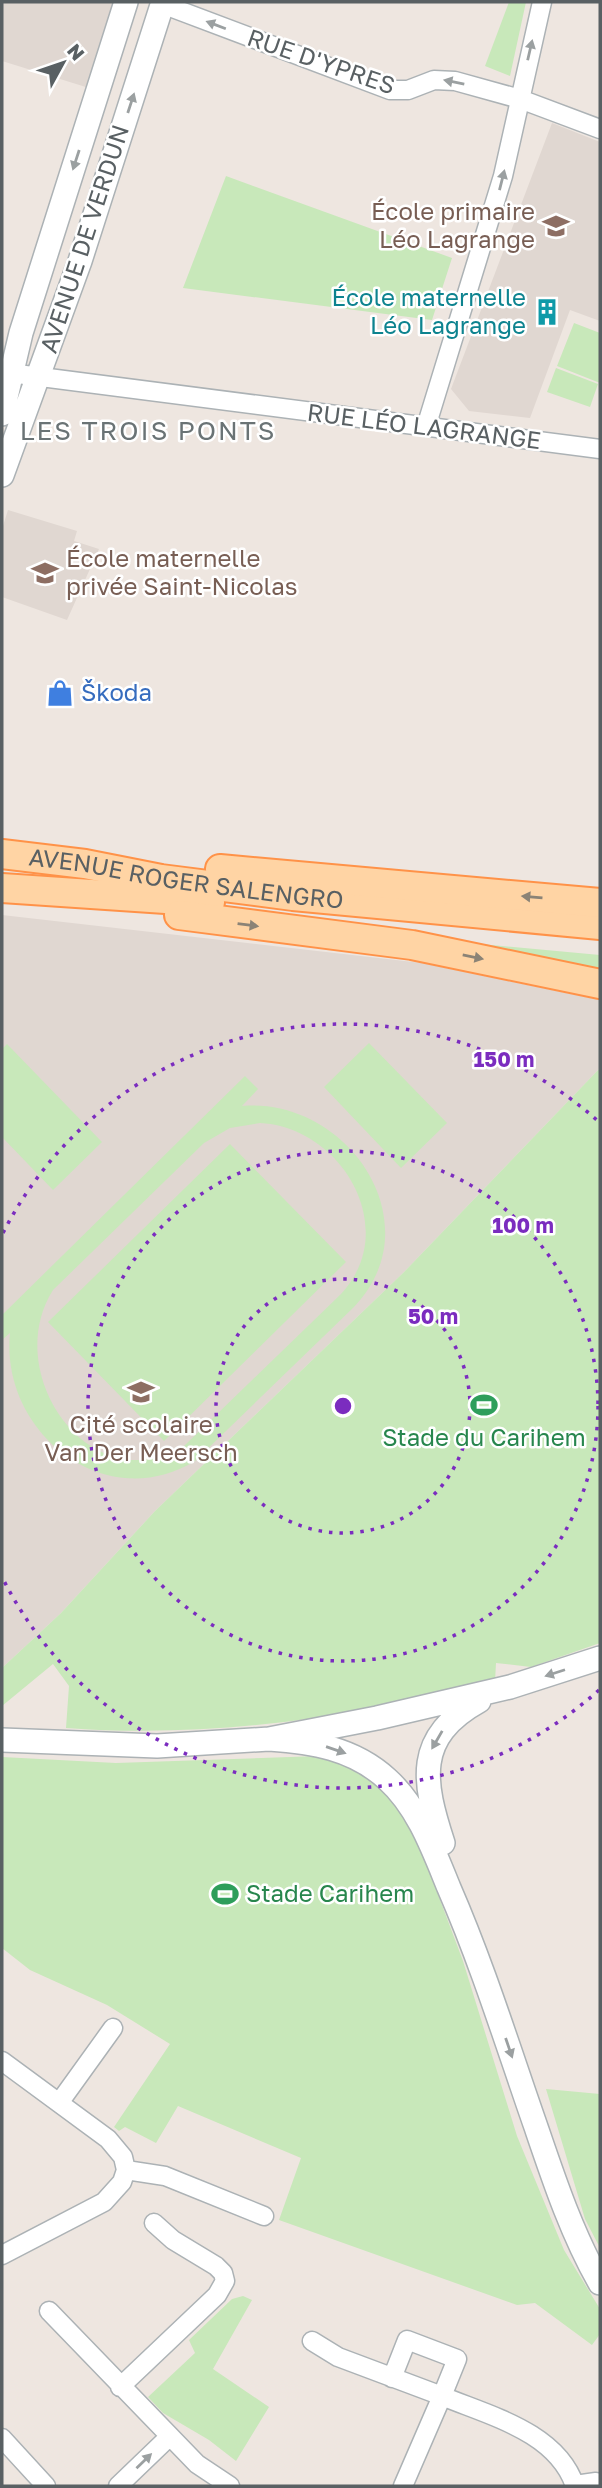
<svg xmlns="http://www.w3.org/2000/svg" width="602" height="2488" font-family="'Golos Text',sans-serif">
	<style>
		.education { fill: #e0d7d1 }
		.green { fill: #c8e8ba; fill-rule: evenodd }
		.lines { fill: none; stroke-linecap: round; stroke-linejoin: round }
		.minor-casing { stroke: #acb2b5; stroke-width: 21 }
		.tertiary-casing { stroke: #acb2b5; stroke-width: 26 }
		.primary-casing { stroke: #ff9248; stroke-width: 32 }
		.minor { stroke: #fff; stroke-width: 18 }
		.tertiary { stroke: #fff; stroke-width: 23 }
		.primary { stroke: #ffd4a4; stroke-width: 28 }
		.oneway { fill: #9ba0a1 }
		.oneway2 { fill: #8b8376 }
		.ring { fill: none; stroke: #7b2cbf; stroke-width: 3.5; stroke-dasharray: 3.5 7 }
		.labels { text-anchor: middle; stroke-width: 5; stroke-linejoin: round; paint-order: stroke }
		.street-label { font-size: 24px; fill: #596063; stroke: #fff }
		.education-label { font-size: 24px; fill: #785e54; stroke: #fff; text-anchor: end }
		.culture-label { font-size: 24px; fill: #0d838f; stroke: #fff; text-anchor: end }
		.shop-label { font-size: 24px; fill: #366cbe; stroke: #fff; text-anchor: start }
		.leisure-label { font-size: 24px; fill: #27864d; stroke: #fff }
		.neighbourhood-label { font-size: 26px; letter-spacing: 2px; fill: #6a7375; stroke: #fff }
		.centre { fill: #7b2cbf; stroke: #fff; stroke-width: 3.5 }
		.ring-label { font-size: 21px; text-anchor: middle; font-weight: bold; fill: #7b2cbf; stroke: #fff; stroke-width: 5; stroke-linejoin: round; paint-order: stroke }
	</style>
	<rect width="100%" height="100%" fill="#eee6e0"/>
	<path class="education" d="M2,2H114L89,88L2,61Z
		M552,123L600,142V321L570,310L530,418L469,411L451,389Z
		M8,510L77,531L74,541L99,549L67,620L2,597V529Z
		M2,915L422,963L600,1000V1068L404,1272L155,1511L61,1613L2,1668Z"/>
	<path class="green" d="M509,2H526L510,76L485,66Z
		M226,176L452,258L432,320L183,288Z
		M574,323L600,333V383L557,366Z
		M556,368L598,384L590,407L547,392Z
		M428,939L600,955V973Z
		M369,1043L447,1123L401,1168L324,1087Z
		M7,1044L102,1142L53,1190L2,1137V1049Z
		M600,1068V1643L531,1667L496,1663L495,1682C355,1717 211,1739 66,1728L69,1686L53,1664L2,1706V1668L61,1613L155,1511L404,1272Z
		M245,1076L258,1089L242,1106C347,1097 434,1223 354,1307L195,1461C105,1516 0,1432 10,1333L2,1340V1315ZM260,1123C341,1127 402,1228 341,1294L184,1446C91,1503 0,1374 53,1290L204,1143L230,1128Z
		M230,1144L346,1262L164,1441L48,1322Z
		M319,1756L349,1765L376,1780L399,1807L415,1833L463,1961L517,2136L564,2250L600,2309V2334L592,2345L535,2303L517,2305L279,2220L301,2158L178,2106L156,2143L125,2127L119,2131L114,2127L170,2044L107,2005L30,1970L2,1948V1757L116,1763Z
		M546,2089L600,2094V2248L585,2219Z
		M243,2296L252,2300L213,2369L269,2407L236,2461L209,2440L163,2413L148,2397L195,2353L189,2340L232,2299Z"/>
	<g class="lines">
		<defs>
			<path id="minor" d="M162,4L390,90H408L434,80L455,81L520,99L600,129
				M2,372L600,449
				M426,427L503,176L542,2
				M2,2061L108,2139L123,2157L126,2170
				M59,2103L113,2028
				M126,2170L165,2176L264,2216
				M2,2255L104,2202L122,2182L126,2170
				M49,2311L197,2464L230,2486
				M312,2341L338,2357L442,2396L403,2486
				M392,2378L407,2340L457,2359L442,2396C490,2416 557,2432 575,2486
				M120,2387L217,2295L225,2281L223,2273L216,2266L173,2240L154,2223
				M2,2438L46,2486
				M575,2485L596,2482L600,2485
				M118,2486L169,2437"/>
			<path id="tertiary" d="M2,414L21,333L126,2
				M2,475L80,261L163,2
				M269,1739C312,1742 353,1748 387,1779C418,1807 433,1849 449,1888C483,1966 508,2047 536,2127C554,2180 572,2234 600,2283
				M2,1740L157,1746L269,1739L377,1718L510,1687L600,1658
				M443,1843C423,1782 414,1737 479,1701"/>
			<g id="primary">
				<path id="s1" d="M2,854L85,864L161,879L293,896L600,925"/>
				<path d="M220,869L600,903"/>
				<path d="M2,888L210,902"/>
				<path d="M179,915L412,945L600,984"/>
			</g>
		</defs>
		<use href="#minor" class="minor-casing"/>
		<use href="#tertiary" class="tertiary-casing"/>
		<use href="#primary" class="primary-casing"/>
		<use href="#minor" class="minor"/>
		<use href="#tertiary" class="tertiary"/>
		<use href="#primary" class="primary"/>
	</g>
	<defs><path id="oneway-solid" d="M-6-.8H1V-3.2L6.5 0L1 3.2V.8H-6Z" transform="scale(1.75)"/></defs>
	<g class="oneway">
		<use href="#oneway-solid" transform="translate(216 25) rotate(-159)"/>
		<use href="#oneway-solid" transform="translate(530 50) rotate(-77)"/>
		<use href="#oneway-solid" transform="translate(454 82) rotate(-169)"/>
		<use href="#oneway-solid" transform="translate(131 103) rotate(-72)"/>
		<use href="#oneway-solid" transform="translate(76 160) rotate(108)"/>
		<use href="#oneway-solid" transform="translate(502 180) rotate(-76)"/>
		<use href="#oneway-solid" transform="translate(555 1673) rotate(162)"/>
		<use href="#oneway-solid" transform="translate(437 1740) rotate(120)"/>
		<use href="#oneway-solid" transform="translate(336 1750) rotate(19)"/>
		<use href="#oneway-solid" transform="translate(509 2048) rotate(71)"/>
		<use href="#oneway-solid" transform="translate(144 2461) rotate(-44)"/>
	</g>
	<g class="oneway2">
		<use href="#oneway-solid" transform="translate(532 897) rotate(-175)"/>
		<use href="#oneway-solid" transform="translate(248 925) rotate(7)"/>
		<use href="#oneway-solid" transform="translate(473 957) rotate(11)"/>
	</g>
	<g class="ring">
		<circle cx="343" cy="1406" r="127"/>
		<circle cx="343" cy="1406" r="255"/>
		<path d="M599 1690A382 382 0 0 1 3 1579M3 1233A382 382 0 0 1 599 1122"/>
	</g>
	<defs>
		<symbol id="school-bare" viewBox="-9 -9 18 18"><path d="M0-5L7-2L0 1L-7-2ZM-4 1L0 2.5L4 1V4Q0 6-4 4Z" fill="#8d6e63" stroke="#fff" stroke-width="2.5" paint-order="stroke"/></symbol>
		<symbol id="building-bare" viewBox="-9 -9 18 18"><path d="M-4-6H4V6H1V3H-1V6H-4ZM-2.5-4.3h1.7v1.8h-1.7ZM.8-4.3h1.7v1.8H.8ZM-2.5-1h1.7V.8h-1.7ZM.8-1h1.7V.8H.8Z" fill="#0f9aa8" stroke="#fff" stroke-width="2.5" paint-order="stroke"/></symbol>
		<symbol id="shop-bare" viewBox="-9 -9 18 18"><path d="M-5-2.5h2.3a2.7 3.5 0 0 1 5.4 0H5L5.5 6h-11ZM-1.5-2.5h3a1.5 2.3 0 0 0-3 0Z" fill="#3f7fe0" stroke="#fff" stroke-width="2.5" paint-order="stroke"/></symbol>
		<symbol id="stadium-bare" viewBox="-9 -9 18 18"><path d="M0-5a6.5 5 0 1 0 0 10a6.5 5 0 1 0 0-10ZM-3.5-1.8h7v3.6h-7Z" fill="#2e9e5b" stroke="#fff" stroke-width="2.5" paint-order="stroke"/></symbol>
	</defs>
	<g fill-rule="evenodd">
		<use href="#school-bare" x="537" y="207" width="38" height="38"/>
		<use href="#building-bare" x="528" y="293" width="38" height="38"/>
		<use href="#school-bare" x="26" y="554" width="38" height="38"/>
		<use href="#shop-bare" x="41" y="674" width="38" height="38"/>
		<use href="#school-bare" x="122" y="1373" width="38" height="38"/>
		<use href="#stadium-bare" x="465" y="1386" width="38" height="38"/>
		<use href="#stadium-bare" x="206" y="1875" width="38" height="38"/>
	</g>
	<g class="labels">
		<g class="street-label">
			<text transform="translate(321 62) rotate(19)" y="8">RUE D'YPRES</text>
			<text transform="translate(85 239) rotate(-72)" y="8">AVENUE DE VERDUN</text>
			<text transform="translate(424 427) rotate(7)" y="8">RUE LÉO LAGRANGE</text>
			<text dy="8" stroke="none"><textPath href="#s1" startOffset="186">AVENUE ROGER SALENGRO</textPath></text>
		</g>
		<g class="education-label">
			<text x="535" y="220">École primaire<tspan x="535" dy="28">Léo Lagrange</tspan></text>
			<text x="66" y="567" text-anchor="start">École maternelle<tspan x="66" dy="28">privée Saint-Nicolas</tspan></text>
			<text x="141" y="1433" text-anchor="middle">Cité scolaire<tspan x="141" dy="28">Van Der Meersch</tspan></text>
		</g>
		<g class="culture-label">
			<text x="526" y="306">École maternelle<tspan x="526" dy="28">Léo Lagrange</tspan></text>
		</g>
		<g class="shop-label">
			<text x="81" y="701">Škoda</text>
		</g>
		<g class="leisure-label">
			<text x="484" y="1446">Stade du Carihem</text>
			<text x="246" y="1902" text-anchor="start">Stade Carihem</text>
		</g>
		<g class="neighbourhood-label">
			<text x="148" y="440">LES TROIS PONTS</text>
		</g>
	</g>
	<circle cx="343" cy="1406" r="10" class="centre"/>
	<g class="ring-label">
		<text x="504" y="1067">150 m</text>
		<text x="523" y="1233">100 m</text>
		<text x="433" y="1324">50 m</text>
	</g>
	<rect width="602" height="2488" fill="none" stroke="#596063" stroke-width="7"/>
	<g transform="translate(63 63) rotate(50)" stroke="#ffffff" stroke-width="5" paint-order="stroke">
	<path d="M0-5L12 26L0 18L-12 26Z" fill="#596063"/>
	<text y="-10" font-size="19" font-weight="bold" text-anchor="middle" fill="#596063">N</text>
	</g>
</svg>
